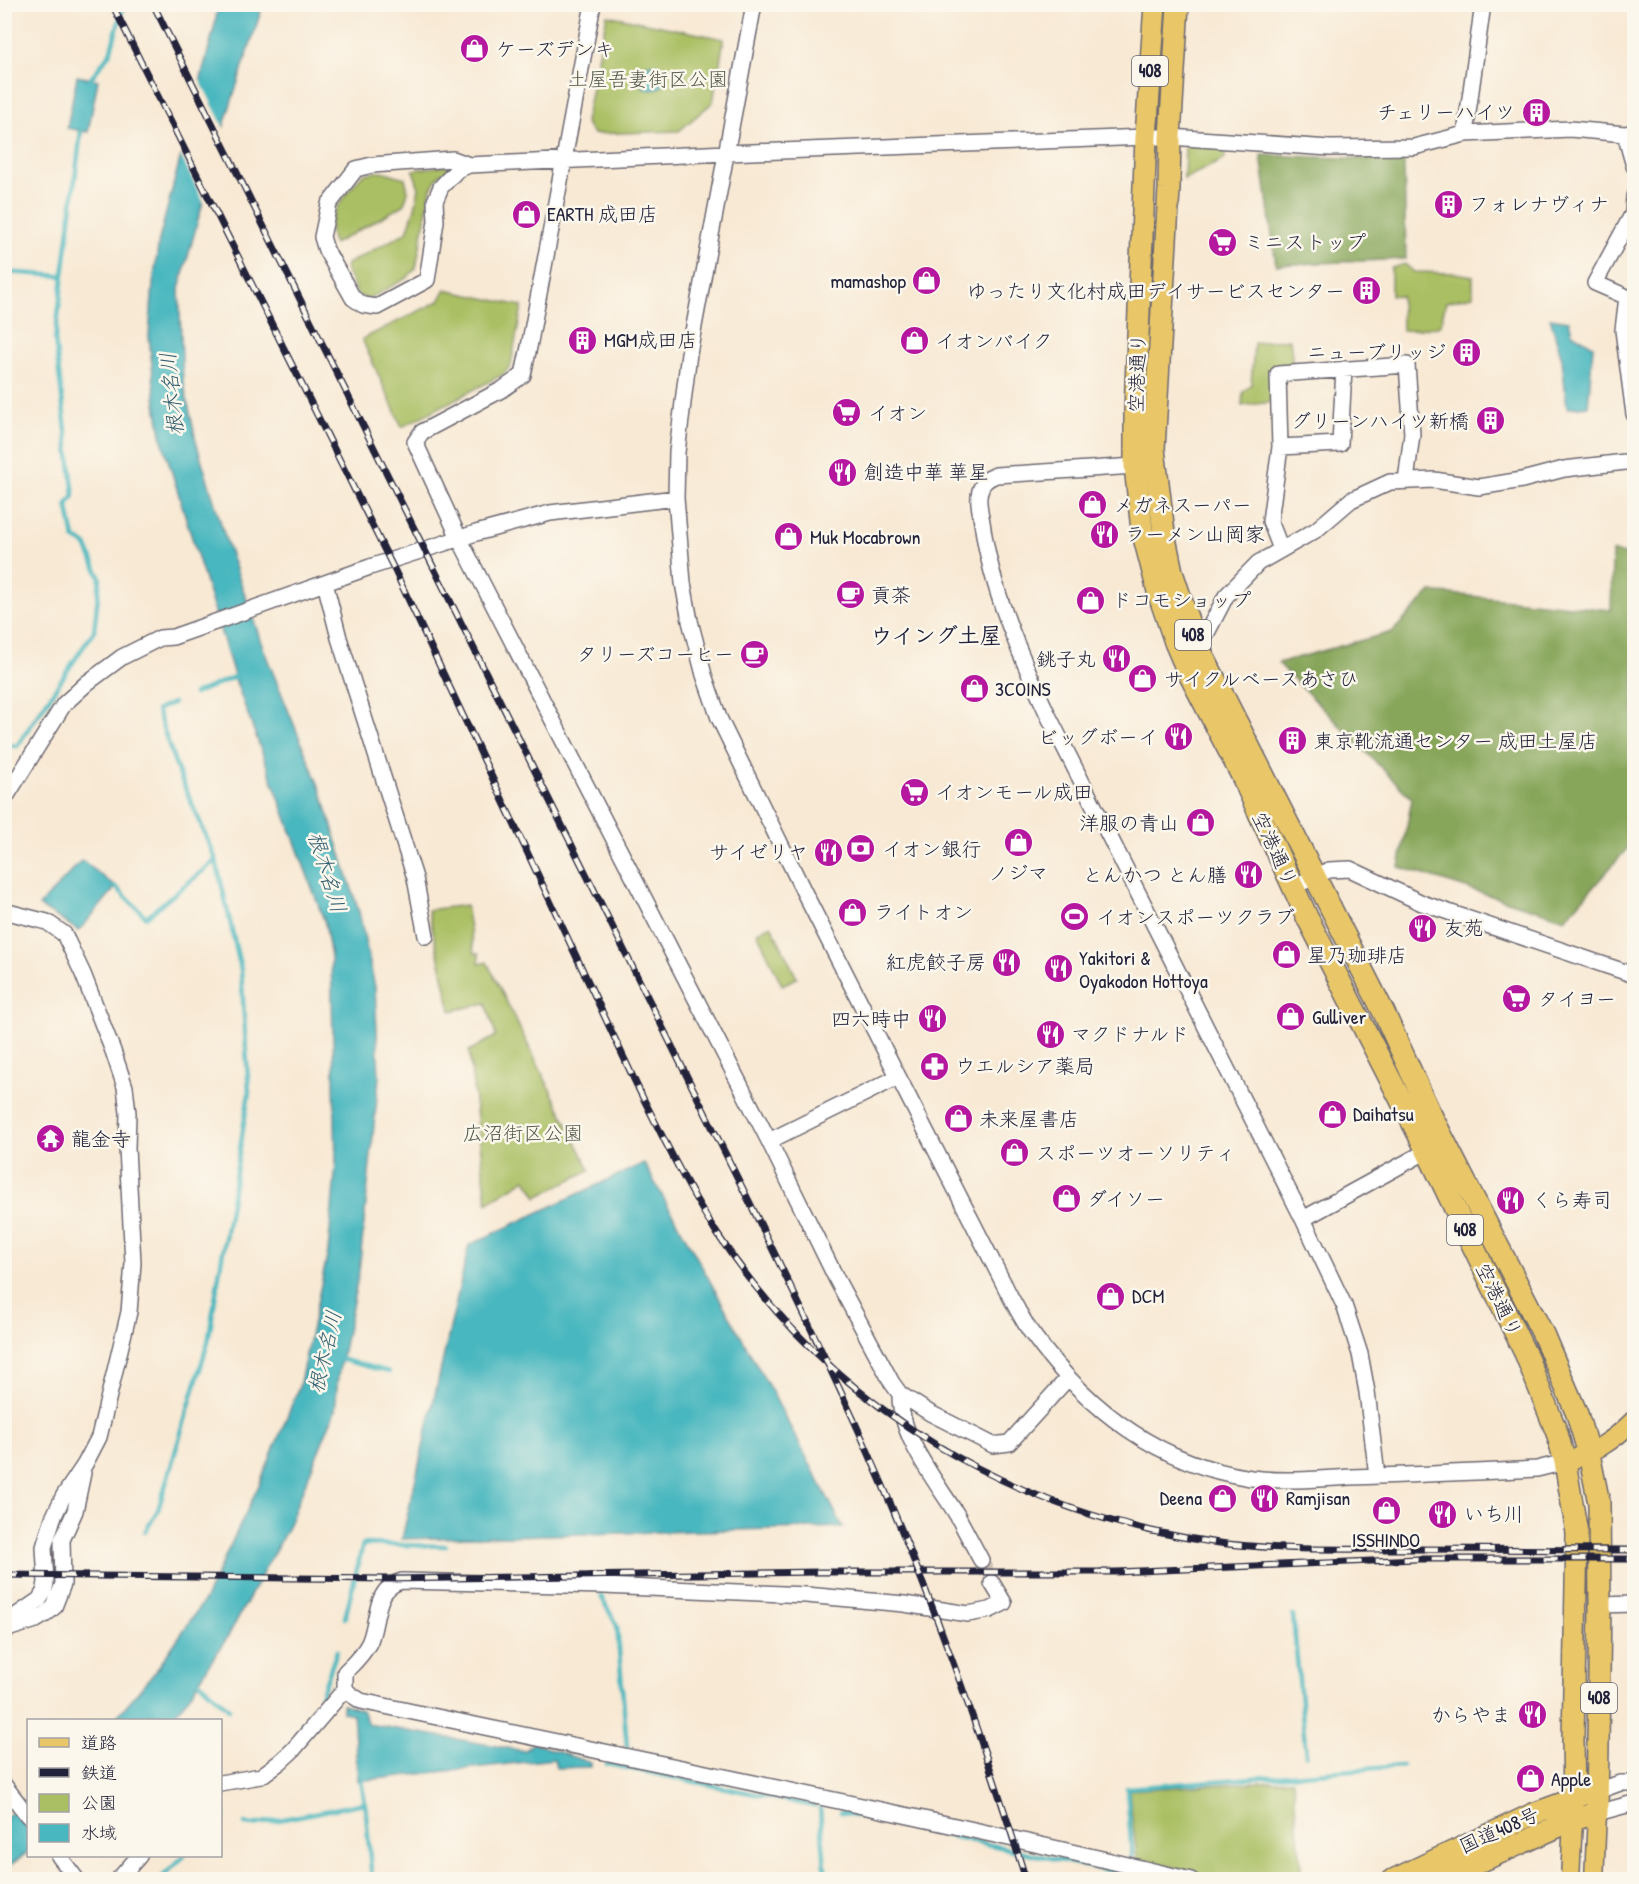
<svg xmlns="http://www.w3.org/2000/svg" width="1639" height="1884" font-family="'Patrick Hand','Klee One',sans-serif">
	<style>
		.green { fill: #aabf64; stroke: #667050; stroke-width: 1.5 }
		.forest { fill: #87a65a; stroke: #54644a; stroke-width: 1.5 }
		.water { fill: #48b7bf; stroke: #356c7d; stroke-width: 1.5 }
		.pier { fill: #f8e9d4 }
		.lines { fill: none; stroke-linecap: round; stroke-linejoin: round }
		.stream { stroke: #48b7bf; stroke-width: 4.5 }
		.minor-tunnel { stroke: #cdc1b5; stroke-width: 15; stroke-dasharray: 15 8; stroke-linecap: butt }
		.minor-casing { stroke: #6d6871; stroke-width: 18 }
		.major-casing { stroke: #6d6871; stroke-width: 21 }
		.highway-casing { stroke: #6d6871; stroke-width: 24 }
		.minor { stroke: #fff; stroke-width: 15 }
		.major { stroke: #e9c769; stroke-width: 18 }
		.highway { stroke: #e9c769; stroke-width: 21 }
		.rail-casing { stroke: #22223b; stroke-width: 7 }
		.rail { stroke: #fbf7ec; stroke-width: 4.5; stroke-dasharray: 14; stroke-linecap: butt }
		.labels { text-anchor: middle; stroke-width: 5; stroke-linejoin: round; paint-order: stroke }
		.shield { fill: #fbf7ec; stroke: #636270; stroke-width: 1.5 }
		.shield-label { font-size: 18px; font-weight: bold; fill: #22223b }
		.poi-label { font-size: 20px; fill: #22223b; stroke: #fbf7ec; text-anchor: start }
		.park-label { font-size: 20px; fill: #525949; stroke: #fbf7ec }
		.street-label { font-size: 20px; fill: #22223b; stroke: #fbf7ec }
		.water-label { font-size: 21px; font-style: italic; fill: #315e70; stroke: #fbf7ec }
		.quarter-label { font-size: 22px; font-weight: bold; fill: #22223b; stroke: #fbf7ec }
	</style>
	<rect width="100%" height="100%" fill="#fbf7ec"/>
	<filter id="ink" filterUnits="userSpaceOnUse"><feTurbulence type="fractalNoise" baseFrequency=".0167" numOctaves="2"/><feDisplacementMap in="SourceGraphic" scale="12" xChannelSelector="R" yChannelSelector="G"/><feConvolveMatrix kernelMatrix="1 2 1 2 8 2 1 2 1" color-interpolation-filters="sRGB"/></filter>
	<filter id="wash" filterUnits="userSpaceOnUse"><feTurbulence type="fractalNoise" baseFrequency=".008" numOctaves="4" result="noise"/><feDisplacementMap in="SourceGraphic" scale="24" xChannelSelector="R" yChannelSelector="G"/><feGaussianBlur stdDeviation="1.35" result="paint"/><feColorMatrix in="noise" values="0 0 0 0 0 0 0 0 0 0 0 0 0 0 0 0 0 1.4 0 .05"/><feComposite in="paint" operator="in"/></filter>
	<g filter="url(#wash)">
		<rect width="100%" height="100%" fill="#f8e9d4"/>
		<path class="green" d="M607,15L724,39L713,102L679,131L593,134L585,122Z
			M1185,145L1224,148L1225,159L1184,179Z
			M448,165V170L439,175L431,188L416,268L407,278L370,298L359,297L346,270L347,264L407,232L415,208L419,188L413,170Z
			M382,171L405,178L408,191L404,205L334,244C320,218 348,193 363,174Z
			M1405,264L1414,272L1455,273L1473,276V296L1446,302L1440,326L1402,331L1401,296L1391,295V268Z
			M445,290L522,306L511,365L504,374L402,427L362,339L439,301Z
			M1290,339L1293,365L1269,367L1271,402L1242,406L1243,392L1251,385L1254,343Z
			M466,905L474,953L479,954V964L487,962L590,1170L537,1197L526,1179L487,1203L469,1051L496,1036L486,1003L451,1011L428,910Z
			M771,925L797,978L782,985L757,932Z
			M1293,1780L1302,1879H1222L1137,1859L1129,1790Z"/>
		<path class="forest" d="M1261,155L1404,160L1406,259L1276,265Z
			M1612,552L1634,555V841L1565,919L1399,867L1412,799L1278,663L1392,632L1431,592L1611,610Z"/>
		<path class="water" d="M218,5H263L225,122L179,289L183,381L197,445L226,540L265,653L321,791L359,912L375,987L379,1077L359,1272L338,1376L335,1411L287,1529L228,1636L186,1701L169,1720H114L155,1672L205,1599L260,1483L299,1387L328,1252L336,1163L331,957L325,923L237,685L162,440L156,405L149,336L153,284L159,240L215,24Z
			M639 77a13 13 0 1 1 26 0a13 13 0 1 1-26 0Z
			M77,76L98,80L88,132L67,128Z
			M1550,318L1569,321L1572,333L1593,346L1588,406L1567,408L1562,359Z
			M82,860L116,887L79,931L39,906Z
			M644,1163L772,1392L843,1527L402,1539L469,1245Z
			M343,1704L362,1710L368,1724L525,1751L533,1743L591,1763V1767L556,1768L554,1759L358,1781L353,1714L343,1712Z
			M28,1799V1852L5,1869V1818Z"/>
		<path class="pier" d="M198,76L226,132L205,205L179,152Z"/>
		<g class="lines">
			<path class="stream" d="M91,78L110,53L124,4
				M4,272L63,276
				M194,694L238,675
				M4,745L17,746L94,631L100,578L86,545L74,538L67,504L74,496L55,340L81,131
				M116,887L146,917L216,860L177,769L157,710L173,703
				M336,1358L389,1372
				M145,1532L158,1510L208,1342L249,1093L241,970L216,860
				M601,1596L617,1626L627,1747
				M1293,1616L1306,1755
				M345,1618L363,1544L446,1546
				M195,1678L229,1709
				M330,1701L321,1696L337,1651
				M607,1764L814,1806
				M361,1781L365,1803L372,1880
				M820,1808L826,1880
				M841,1812L1150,1880
				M220,1820L224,1816
				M245,1824L253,1825L365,1803
				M1132,1857L1127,1788L1402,1766
				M159,1880L184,1856"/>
		</g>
	</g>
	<g filter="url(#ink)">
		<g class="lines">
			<path class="minor-tunnel" d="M981,1560L992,1583"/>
			<defs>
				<path id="minor" d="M593,4L529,347L523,375L503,389L422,432L415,442L459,538L769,1141L837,1280L892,1383L900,1394L930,1413L993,1445L1009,1443L1068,1378
					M754,4L689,353L677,452L676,498L683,583L690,621L704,675L719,718L805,894L1010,1296C1017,1309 1024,1323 1033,1335C1087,1409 1159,1464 1251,1478C1284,1482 1319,1479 1351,1477C1413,1475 1475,1472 1537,1469L1565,1462
					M1465,134L1483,4
					M1625,134L1634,166
					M469,165L457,170L441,187L435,201L436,221L427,280L377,307L363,305L353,298L326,250L322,237L329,204L356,169L372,165L453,159L469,165L727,153L1146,137H1170L1330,148L1414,147L1465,134L1570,129L1625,134L1634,132
					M1634,196L1633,213L1595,283L1627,297L1623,330L1634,414
					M1280,447L1340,444L1344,369
					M1135,466L996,475C990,478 985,479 982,486C976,496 980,510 982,522C991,590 1020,655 1049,717L1303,1219L1344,1305L1360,1354L1367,1392L1377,1476
					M1281,549L1270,521L1280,447L1278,374L1407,365L1412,434L1406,481
					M325,583L339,638L415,878L426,936
					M1192,652L1199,648L1226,596L1258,563L1316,530L1351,500L1390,482L1434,480L1479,487L1522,480L1564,469L1634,461
					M4,800L64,704L87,683L122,657L160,638L173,637L370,567L476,533L550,513L676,498
					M1293,887L1329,870L1350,869L1422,903L1634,975
					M4,911L47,922L64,934L83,974L113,1051L125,1087L128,1113L127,1148L133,1263L129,1312L99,1437L85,1464L63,1497L53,1518L44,1547L46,1583L44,1592L39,1600L4,1624
					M769,1141L898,1077
					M1303,1219L1427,1151
					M900,1394C899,1436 936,1481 957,1515C965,1530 973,1545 981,1560
					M1600,1605L1634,1604
					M4,1630L36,1620L46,1614L54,1607L63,1584L62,1540L75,1511L83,1473
					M345,1689L350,1694L361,1701C638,1760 916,1814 1191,1880
					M220,1783L261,1776L280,1762L293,1750L345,1689V1672C354,1663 363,1655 369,1643C379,1622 373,1588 402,1581L604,1586L806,1595L904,1604L968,1614L990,1610L1004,1603L992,1583
					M4,1785L28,1816
					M1598,1791L1620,1783H1634
					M1597,1813L1634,1803
					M59,1856L77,1880
					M118,1880L139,1856"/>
				<path id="major" d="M1565,1462C1595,1452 1612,1442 1634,1420
					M1570,1880L1574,1799L1598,1791
					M1594,1880L1597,1813"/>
				<path id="highway" d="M1155,4L1146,137L1135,410V466L1142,530L1159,595L1175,642L1187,670L1241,774L1307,917L1427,1151L1526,1355L1557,1433L1565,1462L1577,1533L1573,1740L1574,1799L1533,1814L1393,1880
					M1178,4L1170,137L1169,189L1154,449L1164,533L1172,572L1193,636L1384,1013L1429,1111L1543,1334L1577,1414L1589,1454L1599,1503L1600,1605L1597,1813L1573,1820L1439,1880"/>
			</defs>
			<use href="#minor" class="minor-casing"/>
			<use href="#major" class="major-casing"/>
			<use href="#highway" class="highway-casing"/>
			<use href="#minor" class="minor"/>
			<use href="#major" class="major"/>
			<use href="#highway" class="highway"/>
			<defs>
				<path id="rail" d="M112,4L395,571L640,1092C665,1141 689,1192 720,1238C834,1408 1010,1513 1212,1542C1276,1551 1343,1549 1408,1549C1484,1549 1559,1550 1634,1550
					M153,4L749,1201C787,1279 826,1358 862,1438C926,1581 980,1730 1026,1880
					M4,1575L391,1579L820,1572H1116L1417,1559H1634"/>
			</defs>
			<use href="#rail" class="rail-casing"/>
			<use href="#rail" class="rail"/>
		</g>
	</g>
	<defs>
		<symbol id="shop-disc" viewBox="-11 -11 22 22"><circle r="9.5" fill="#b5179e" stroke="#fbf7ec"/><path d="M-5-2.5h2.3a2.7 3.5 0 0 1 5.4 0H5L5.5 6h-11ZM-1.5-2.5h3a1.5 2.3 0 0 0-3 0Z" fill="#fff"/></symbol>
		<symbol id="building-disc" viewBox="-11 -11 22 22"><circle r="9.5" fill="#b5179e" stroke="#fbf7ec"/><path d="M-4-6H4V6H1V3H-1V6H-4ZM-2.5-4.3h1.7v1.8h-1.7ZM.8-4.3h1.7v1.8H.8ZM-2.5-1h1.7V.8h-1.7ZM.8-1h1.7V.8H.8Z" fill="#fff"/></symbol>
		<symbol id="supermarket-disc" viewBox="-11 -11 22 22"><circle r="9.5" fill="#b5179e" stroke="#fbf7ec"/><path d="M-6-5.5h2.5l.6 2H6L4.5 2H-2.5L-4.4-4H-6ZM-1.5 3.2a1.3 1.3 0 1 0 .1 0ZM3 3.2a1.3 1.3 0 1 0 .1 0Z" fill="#fff"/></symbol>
		<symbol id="restaurant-disc" viewBox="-11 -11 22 22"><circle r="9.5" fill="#b5179e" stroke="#fbf7ec"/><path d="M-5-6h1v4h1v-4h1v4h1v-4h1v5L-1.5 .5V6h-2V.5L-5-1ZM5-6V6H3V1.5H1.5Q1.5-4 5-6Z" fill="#fff"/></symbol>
		<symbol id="cafe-disc" viewBox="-11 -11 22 22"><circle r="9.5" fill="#b5179e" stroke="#fbf7ec"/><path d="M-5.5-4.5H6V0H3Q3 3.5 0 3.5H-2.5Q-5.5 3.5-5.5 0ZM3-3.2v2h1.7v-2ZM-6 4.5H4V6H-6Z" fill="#fff"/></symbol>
		<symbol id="bank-disc" viewBox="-11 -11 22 22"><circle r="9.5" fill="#b5179e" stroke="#fbf7ec"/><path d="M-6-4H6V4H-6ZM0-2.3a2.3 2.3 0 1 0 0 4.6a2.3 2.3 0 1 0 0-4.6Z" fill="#fff"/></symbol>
		<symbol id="stadium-disc" viewBox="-11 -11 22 22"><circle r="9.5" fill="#b5179e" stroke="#fbf7ec"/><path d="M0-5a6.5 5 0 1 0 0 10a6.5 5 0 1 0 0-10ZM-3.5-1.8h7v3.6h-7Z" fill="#fff"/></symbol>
		<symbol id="pharmacy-disc" viewBox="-11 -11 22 22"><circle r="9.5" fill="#b5179e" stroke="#fbf7ec"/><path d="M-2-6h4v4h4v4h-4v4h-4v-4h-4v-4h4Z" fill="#fff"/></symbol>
		<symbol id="temple-disc" viewBox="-11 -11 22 22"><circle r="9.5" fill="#b5179e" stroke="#fbf7ec"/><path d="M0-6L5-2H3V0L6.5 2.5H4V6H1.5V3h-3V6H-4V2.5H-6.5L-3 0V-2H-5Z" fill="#fff"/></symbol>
	</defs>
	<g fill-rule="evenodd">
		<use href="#shop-disc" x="458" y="32" width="33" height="33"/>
		<use href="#building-disc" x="1520" y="96" width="33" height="33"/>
		<use href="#building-disc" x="1432" y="188" width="33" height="33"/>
		<use href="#shop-disc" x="510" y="198" width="33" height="33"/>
		<use href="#supermarket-disc" x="1206" y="226" width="33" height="33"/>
		<use href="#shop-disc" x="910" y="264" width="33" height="33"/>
		<use href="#building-disc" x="1350" y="274" width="33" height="33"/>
		<use href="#building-disc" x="566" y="324" width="33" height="33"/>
		<use href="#shop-disc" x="898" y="324" width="33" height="33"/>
		<use href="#building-disc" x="1450" y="336" width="33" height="33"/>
		<use href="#supermarket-disc" x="830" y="396" width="33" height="33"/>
		<use href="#building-disc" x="1474" y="404" width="33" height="33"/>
		<use href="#restaurant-disc" x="826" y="456" width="33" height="33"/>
		<use href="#shop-disc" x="1076" y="488" width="33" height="33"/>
		<use href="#restaurant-disc" x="1088" y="518" width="33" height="33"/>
		<use href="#shop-disc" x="772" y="520" width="33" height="33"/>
		<use href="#cafe-disc" x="834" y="578" width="33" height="33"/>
		<use href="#shop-disc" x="1074" y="584" width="33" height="33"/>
		<use href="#cafe-disc" x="738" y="638" width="33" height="33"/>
		<use href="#restaurant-disc" x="1100" y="642" width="33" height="33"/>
		<use href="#shop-disc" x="1126" y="662" width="33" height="33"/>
		<use href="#shop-disc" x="958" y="672" width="33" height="33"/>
		<use href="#restaurant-disc" x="1162" y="720" width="33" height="33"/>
		<use href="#building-disc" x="1276" y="724" width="33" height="33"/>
		<use href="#supermarket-disc" x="898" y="776" width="33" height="33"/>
		<use href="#shop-disc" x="1184" y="806" width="33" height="33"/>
		<use href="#shop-disc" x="1002" y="826" width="33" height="33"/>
		<use href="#bank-disc" x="844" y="832" width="33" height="33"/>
		<use href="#restaurant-disc" x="812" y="836" width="33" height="33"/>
		<use href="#restaurant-disc" x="1232" y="858" width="33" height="33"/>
		<use href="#shop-disc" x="836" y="896" width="33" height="33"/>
		<use href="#stadium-disc" x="1058" y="900" width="33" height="33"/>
		<use href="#restaurant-disc" x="1406" y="912" width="33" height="33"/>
		<use href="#shop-disc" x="1270" y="938" width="33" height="33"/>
		<use href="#restaurant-disc" x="990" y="946" width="33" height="33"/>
		<use href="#restaurant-disc" x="1042" y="952" width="33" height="33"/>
		<use href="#supermarket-disc" x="1500" y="982" width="33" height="33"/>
		<use href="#shop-disc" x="1274" y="1000" width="33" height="33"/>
		<use href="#restaurant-disc" x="916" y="1002" width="33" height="33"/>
		<use href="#restaurant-disc" x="1034" y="1018" width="33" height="33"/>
		<use href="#pharmacy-disc" x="918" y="1050" width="33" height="33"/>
		<use href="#shop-disc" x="1316" y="1098" width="33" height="33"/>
		<use href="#shop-disc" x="942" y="1102" width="33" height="33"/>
		<use href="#temple-disc" x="34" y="1122" width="33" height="33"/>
		<use href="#shop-disc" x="998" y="1136" width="33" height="33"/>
		<use href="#shop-disc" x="1050" y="1182" width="33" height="33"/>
		<use href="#restaurant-disc" x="1494" y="1184" width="33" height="33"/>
		<use href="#shop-disc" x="1094" y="1280" width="33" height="33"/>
		<use href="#shop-disc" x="1206" y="1482" width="33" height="33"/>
		<use href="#restaurant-disc" x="1248" y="1482" width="33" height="33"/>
		<use href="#shop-disc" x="1370" y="1494" width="33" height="33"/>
		<use href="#restaurant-disc" x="1426" y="1498" width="33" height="33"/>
		<use href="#restaurant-disc" x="1516" y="1698" width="33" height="33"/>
		<use href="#shop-disc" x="1514" y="1762" width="33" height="33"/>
	</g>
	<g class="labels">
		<g class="shield">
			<rect x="1132" y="56" width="36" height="30" rx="4.5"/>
			<rect x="1175" y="620" width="36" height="30" rx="4.5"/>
			<rect x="1447" y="1215" width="36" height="30" rx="4.5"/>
			<rect x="1581" y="1683" width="36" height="30" rx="4.5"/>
		</g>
		<g class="shield-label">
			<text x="1150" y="77">408</text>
			<text x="1193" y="641">408</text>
			<text x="1465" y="1236">408</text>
			<text x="1599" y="1704">408</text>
		</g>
		<g class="poi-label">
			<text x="496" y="56">ケーズデンキ</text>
			<text x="1515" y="119" text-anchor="end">チェリーハイツ</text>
			<text x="1469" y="211">フォレナヴィナ</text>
			<text x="547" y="221">EARTH 成田店</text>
			<text x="1244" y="249">ミニストップ</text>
			<text x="906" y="288" text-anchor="end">mamashop</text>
			<text x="1345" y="298" text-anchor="end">ゆったり文化村成田デイサービスセンター</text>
			<text x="604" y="347">MGM成田店</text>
			<text x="935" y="348">イオンバイク</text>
			<text x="1446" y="359" text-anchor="end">ニューブリッジ</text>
			<text x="868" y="420">イオン</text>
			<text x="1469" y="428" text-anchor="end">グリーンハイツ新橋</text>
			<text x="864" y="479">創造中華 華星</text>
			<text x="1113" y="512">メガネスーパー</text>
			<text x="1125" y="541">ラーメン山岡家</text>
			<text x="810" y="544">Muk Mocabrown</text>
			<text x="871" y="602">貢茶</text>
			<text x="1112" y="607">ドコモショップ</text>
			<text x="734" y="661" text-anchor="end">タリーズコーヒー</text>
			<text x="1096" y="666" text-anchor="end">銚子丸</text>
			<text x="1164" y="686">サイクルベースあさひ</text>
			<text x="995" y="696">3COINS</text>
			<text x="1158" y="744" text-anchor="end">ビッグボーイ</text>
			<text x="1314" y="748">東京靴流通センター 成田土屋店</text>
			<text x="935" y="799">イオンモール成田</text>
			<text x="1179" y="830" text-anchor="end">洋服の青山</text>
			<text x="882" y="856">イオン銀行</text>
			<text x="808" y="859" text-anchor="end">サイゼリヤ</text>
			<text x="1018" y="880" text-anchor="middle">ノジマ</text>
			<text x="1227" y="882" text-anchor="end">とんかつ とん膳</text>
			<text x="874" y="919">ライトオン</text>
			<text x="1096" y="924">イオンスポーツクラブ</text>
			<text x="1444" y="935">友苑</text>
			<text x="1307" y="962">星乃珈琲店</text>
			<text x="1079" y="965">Yakitori &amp;<tspan x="1079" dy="23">Oyakodon Hottoya</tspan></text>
			<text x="986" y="969" text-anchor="end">紅虎餃子房</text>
			<text x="1538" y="1006">タイヨー</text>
			<text x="1312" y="1024">Gulliver</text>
			<text x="911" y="1026" text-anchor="end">四六時中</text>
			<text x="1071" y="1041">マクドナルド</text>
			<text x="955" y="1073">ウエルシア薬局</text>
			<text x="1353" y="1121">Daihatsu</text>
			<text x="979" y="1126">未来屋書店</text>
			<text x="71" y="1146">龍金寺</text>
			<text x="1036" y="1160">スポーツオーソリティ</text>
			<text x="1087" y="1206">ダイソー</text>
			<text x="1532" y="1207">くら寿司</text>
			<text x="1132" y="1303">DCM</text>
			<text x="1202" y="1505" text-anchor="end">Deena</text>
			<text x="1286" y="1505">Ramjisan</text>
			<text x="1464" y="1521">いち川</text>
			<text x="1386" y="1547" text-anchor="middle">ISSHINDO</text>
			<text x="1511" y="1722" text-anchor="end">からやま</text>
			<text x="1551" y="1786">Apple</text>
		</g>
		<g class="park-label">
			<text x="648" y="86">土屋吾妻街区公園</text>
			<text x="523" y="1140">広沼街区公園</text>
		</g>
		<g class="street-label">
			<text transform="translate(1137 373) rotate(-88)" y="7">空港通り</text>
			<text transform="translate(1275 849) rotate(65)" y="7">空港通り</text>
			<text transform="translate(1499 1300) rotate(64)" y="7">空港通り</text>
			<text transform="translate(1499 1830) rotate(-24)" y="7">国道408号</text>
		</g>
		<g class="water-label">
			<text transform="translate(172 394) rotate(-96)" y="7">根木名川</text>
			<text transform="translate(327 872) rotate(73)" y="7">根木名川</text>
			<text transform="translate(325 1352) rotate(-77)" y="7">根木名川</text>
		</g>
		<g class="quarter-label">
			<text x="936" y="643">ウイング土屋</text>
		</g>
	</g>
	<rect width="1639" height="1884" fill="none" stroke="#fbf7ec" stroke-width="24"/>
	<rect x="27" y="1719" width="195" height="138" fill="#fbf7ec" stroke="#a4a2a5" stroke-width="1.5"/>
	<rect x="39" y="1738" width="30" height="9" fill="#e9c769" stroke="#a4a2a5" stroke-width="1.5"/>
	<text x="81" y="1749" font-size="18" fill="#22223b">道路</text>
	<rect x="39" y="1768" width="30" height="9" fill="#22223b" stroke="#a4a2a5" stroke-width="1.5"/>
	<text x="81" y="1779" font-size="18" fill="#22223b">鉄道</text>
	<rect x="39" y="1794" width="30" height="18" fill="#aabf64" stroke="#a4a2a5" stroke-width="1.5"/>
	<text x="81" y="1809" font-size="18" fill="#22223b">公園</text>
	<rect x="39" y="1824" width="30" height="18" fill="#48b7bf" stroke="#a4a2a5" stroke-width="1.5"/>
	<text x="81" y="1839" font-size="18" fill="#22223b">水域</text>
</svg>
